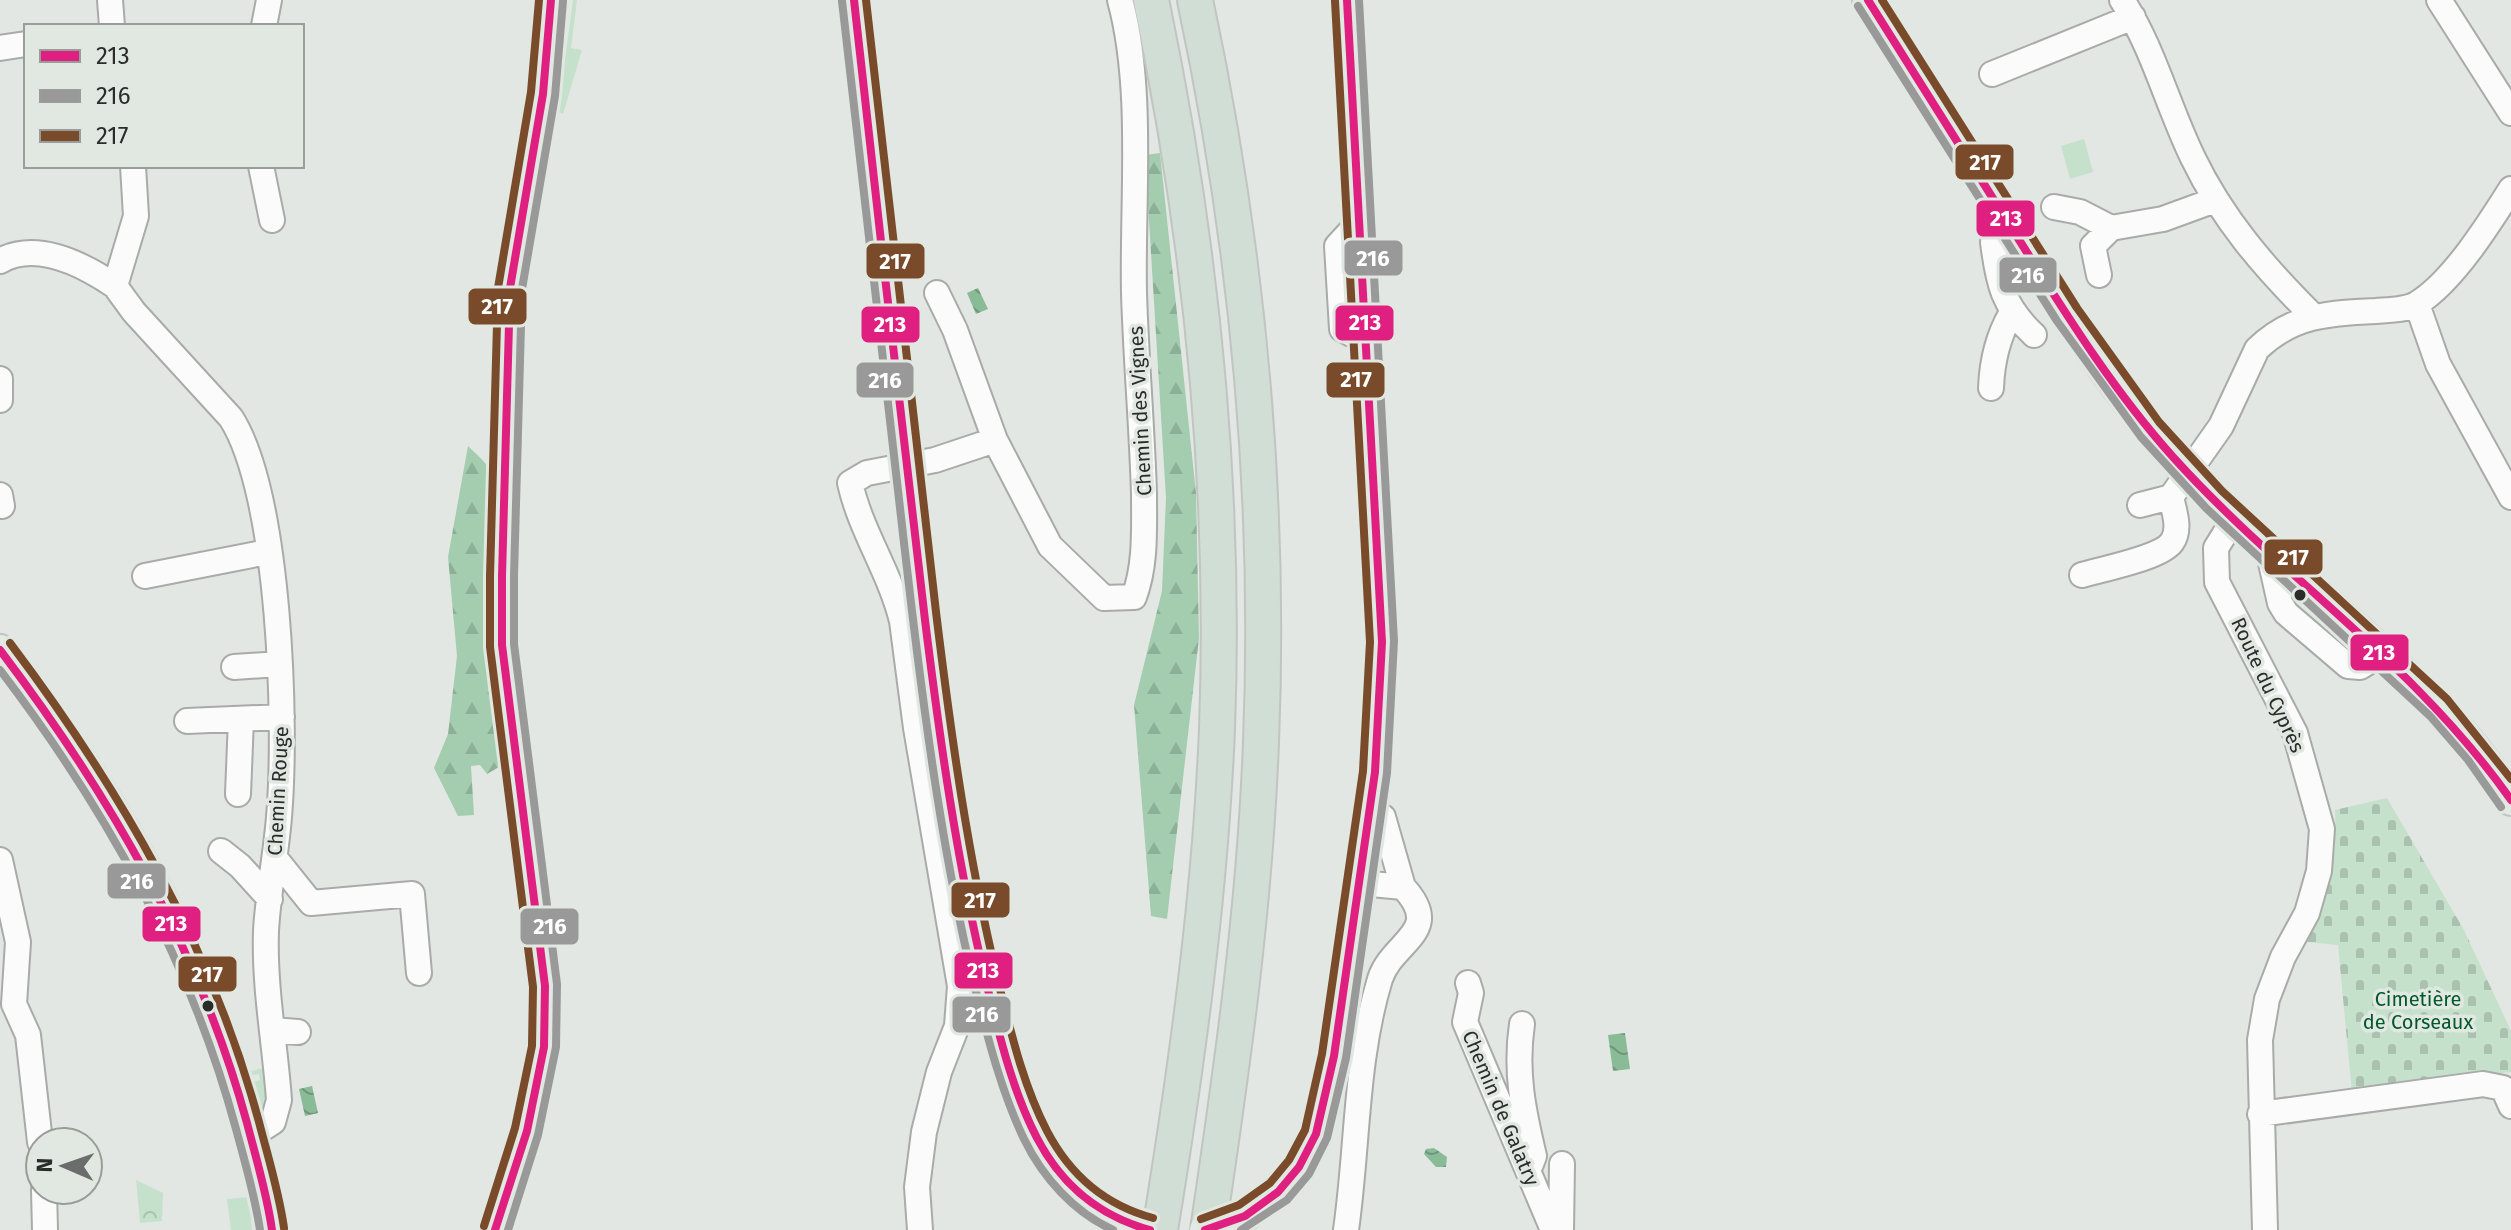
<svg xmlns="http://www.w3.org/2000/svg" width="2511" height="1230" font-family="'Fira Sans',sans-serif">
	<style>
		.green { fill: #c5e1cb }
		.forest { fill: url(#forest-firs) }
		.cemetery { fill: url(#cemetery-stones) }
		.park { fill: url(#park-crowns) }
		.water { fill: url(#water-waves) }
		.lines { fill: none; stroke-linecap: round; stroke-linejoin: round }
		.minor-casing { stroke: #a8aba8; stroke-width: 28 }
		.major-casing { stroke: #c2c4c2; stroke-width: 34 }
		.highway-casing { stroke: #c2c4c2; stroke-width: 38 }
		.minor { stroke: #fbfbfb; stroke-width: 24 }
		.major { stroke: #e1eae4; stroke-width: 30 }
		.highway { stroke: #d1ded5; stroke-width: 34 }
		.major-bridge-casing { stroke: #c2c4c2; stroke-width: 34; stroke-linecap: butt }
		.major-bridge { stroke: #e1eae4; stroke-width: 30 }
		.bus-1-casing { stroke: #e1e8e2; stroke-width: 14 }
		.bus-2-casing { stroke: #e1e8e2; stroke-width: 14 }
		.bus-3-casing { stroke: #e1e8e2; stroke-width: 14 }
		.bus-1 { stroke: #e02080; stroke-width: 8 }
		.bus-2 { stroke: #999; stroke-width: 8 }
		.bus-3 { stroke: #7a4b2a; stroke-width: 8 }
		.bus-dot { fill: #2a2c2a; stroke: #e1e8e2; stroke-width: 3 }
		.labels { text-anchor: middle; stroke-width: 7; stroke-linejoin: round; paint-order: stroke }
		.street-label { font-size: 20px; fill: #2a2c2a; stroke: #e1e8e2 }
		.park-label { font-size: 20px; fill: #01592a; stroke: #e1e8e2 }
		.line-badge { stroke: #e1e8e2; stroke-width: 3 }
		.badge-label { font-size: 22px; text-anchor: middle; font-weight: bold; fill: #fff }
	</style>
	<defs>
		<pattern id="forest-firs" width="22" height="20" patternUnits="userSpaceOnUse" patternTransform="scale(2)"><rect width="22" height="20" fill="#a3cdae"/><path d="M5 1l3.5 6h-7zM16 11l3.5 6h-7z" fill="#8cb096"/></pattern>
		<pattern id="cemetery-stones" width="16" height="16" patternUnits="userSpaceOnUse" patternTransform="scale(2)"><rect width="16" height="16" fill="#c5e1cb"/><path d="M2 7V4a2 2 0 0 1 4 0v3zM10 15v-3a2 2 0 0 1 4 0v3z" fill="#a9c1ae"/></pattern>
		<pattern id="park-crowns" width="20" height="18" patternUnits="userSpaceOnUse" patternTransform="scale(2)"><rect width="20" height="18" fill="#c5e1cb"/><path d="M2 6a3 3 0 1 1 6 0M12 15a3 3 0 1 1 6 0" fill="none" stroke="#a9c1ae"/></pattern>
		<pattern id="water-waves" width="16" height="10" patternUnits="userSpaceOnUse" patternTransform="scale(2)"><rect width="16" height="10" fill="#88bb96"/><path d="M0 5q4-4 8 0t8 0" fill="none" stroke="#6f987b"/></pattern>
	</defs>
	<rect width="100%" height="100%" fill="#e2e7e3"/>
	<path class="green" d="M573,0H577L571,48L582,50L563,114L558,112Z
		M2084,139L2093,172L2070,179L2061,146Z
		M269,1067L272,1104L263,1111L253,1082L260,1080L259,1074L251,1075V1071Z
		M249,1197L252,1230H231L227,1199Z"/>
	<path class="forest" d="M1160,153L1196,493L1199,638L1167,919L1151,916L1134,705L1162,591L1166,498L1145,155Z
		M468,446C474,452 481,458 486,464C508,496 486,574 486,611C485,660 487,718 506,763L487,774L480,765L471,766L474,815L458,816L434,768L448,734L457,656L448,557Z"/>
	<path class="cemetery" d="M2387,798L2464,930L2511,1031V1072L2352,1093L2338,945L2307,942C2330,900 2337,858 2335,810Z"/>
	<path class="park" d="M136,1180L163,1193L162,1221L140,1223Z"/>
	<path class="water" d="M978,288L988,309L976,314L967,293Z
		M1625,1033L1630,1069L1613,1071L1608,1035Z
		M312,1086L318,1113L305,1116L299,1089Z
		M1434,1148L1447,1157L1446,1167H1436L1424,1154L1426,1149Z"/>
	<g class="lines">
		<defs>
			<path id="minor" d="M110,0L112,26
				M2122,0C2153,47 2168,107 2193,158C2223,220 2264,267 2312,315
				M2439,0L2511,113
				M264,26L269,0
				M0,48L26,44
				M1992,74L2133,17
				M133,166L136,216L115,286L134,312L231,418C280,495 287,724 279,817C276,855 268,893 266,931C264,987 275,1044 279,1100L273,1122L251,1136
				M261,166L272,220
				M2054,207L2080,212L2111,228L2163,219L2215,200
				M1359,222L1337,246L1342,329L1367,342
				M2009,224L1993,242C1998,283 2003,306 2034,335
				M0,261C37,240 84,265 115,286
				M2099,275L2093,246L2111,228
				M937,293L955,330L995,440
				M2417,304L2438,364L2511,497
				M0,379V400
				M1991,388C1992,361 1997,338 2011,314
				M0,495L2,506
				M2140,505L2171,497
				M2234,519L2216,548L2217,582L2295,733L2322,829L2319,871L2307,913L2283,957L2267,999L2260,1040L2265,1230
				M2269,554L2280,603L2286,613L2348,666L2360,667L2381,654
				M2082,575C2102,569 2161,558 2172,542C2181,529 2174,511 2171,497L2221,426L2257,349C2292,315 2329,313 2376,311C2388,310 2408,310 2418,303C2453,281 2489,224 2511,189
				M145,576L267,552
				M234,667L279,664
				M187,721L282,717
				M238,794L241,719
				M1370,809L1383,817L1403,887
				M221,851L240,866L270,899
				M275,858L311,903L412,894L419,973
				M0,860L18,942L14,1004L28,1035L40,1142
				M1468,983L1471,993L1465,1022L1553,1230
				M1522,1024C1515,1071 1523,1110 1534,1156L1531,1164
				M273,1030L298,1032
				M2260,1114L2483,1084L2503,1088L2511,1106
				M44,1190L45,1230
				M920,1230L917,1187L924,1132L939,1072L957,1026L960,986L916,728L902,621C890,572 861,532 850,483L867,473L935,460L995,440L1050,546L1104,598L1134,597C1146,565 1144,529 1144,494C1142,427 1136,360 1134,293C1132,200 1144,88 1120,0
				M1346,1230C1358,1146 1355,1061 1380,979C1393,940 1445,932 1403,887L1361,883
				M1561,1230L1562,1164"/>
			<path id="major" d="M854,0C876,198 899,396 922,594C938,731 956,867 991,1001C1004,1047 1015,1095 1037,1138C1061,1183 1098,1219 1150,1230
				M1868,0C1915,75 1962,150 2010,225C2060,304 2110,386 2173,457C2276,573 2431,670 2511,800
				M0,650C115,795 211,965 253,1147C260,1174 269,1202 272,1230
				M1245,1216L1289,1182L1307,1154L1324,1108L1361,883L1375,772L1382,642L1347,0
				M495,1230L527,1131L544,1047L545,986L502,645V576L510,288L543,94L551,0"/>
			<path id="highway" d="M1151,0C1201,240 1226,484 1217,729C1210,897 1187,1064 1160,1230
				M1195,0C1247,244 1271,492 1261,742C1255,906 1232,1068 1208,1230"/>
		</defs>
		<use href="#minor" class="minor-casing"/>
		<use href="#major" class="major-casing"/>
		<use href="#highway" class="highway-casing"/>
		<use href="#minor" class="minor"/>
		<use href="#major" class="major"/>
		<use href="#highway" class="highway"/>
		<defs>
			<path id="major-bridge" d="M1205,1230L1245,1216"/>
		</defs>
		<use href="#major-bridge" class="major-bridge-casing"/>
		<use href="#major-bridge" class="major-bridge"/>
		<defs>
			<path id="bus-1" d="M854,0C877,207 900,413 925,620C940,741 957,863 986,982C999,1034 1012,1090 1037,1138C1061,1184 1099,1216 1150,1230
				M1868,0C1917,78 1967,157 2016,235C2064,311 2112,389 2173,457C2283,579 2414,662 2511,800
				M0,650C109,794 199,947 247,1123C256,1158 267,1194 272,1230
				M495,1230L527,1131L544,1047L545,986L502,645V576L510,288L543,94L551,0
				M1205,1230L1245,1216L1278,1192L1299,1167L1316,1134L1334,1056L1375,772L1382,642L1347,0"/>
			<path id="bus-2" d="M842,1C865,205 888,408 912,611C927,735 944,858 973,980C987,1034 1000,1089 1024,1139C1043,1178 1074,1212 1113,1230
				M1858,6L2057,321L2141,437L2206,508L2430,716L2468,760L2501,807
				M0,670C106,809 190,959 236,1129C245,1162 255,1196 260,1230
				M508,1230L538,1135L556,1047L557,984L514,644V576L522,289L555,96L563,1
				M1241,1230L1287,1200L1309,1174L1327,1138L1346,1058L1387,773L1394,641L1359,0"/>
			<path id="bus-3" d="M866,0C889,204 912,408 936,612C951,735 968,857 997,977C1010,1028 1022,1083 1047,1131C1070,1175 1105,1205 1153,1218
				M1882,0L2077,308L2159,422L2222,491L2447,699L2511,779
				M10,643C120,789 211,944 259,1122C268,1157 279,1192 284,1228
				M1201,1219L1239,1205L1270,1183L1289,1160L1305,1130L1322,1054L1363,771L1370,642L1335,1
				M484,1226L515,1128L532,1046L533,987L490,647V576L498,288L531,92L539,0"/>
		</defs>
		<use href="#bus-1" class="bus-1-casing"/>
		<use href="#bus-2" class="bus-2-casing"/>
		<use href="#bus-3" class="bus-3-casing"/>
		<use href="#bus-1" class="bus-1"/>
		<use href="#bus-2" class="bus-2"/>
		<use href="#bus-3" class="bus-3"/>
	</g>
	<g class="bus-dot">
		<circle cx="2300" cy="595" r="7"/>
		<circle cx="208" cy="1006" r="7"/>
	</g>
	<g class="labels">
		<g class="street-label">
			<text transform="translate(1140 411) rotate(-93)" y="7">Chemin des Vignes</text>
			<text transform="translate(2268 685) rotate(65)" y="7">Route du Cyprès</text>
			<text transform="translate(278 791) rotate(-87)" y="7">Chemin Rouge</text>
			<text transform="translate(1501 1108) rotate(67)" y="7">Chemin de Galatry</text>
		</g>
		<g class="park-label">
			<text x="2418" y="1006">Cimetière<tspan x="2418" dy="23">de Corseaux</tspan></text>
		</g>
	</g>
	<g class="line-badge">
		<rect x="1954" y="143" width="61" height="38" rx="8" fill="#7a4b2a"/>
		<rect x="1975" y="199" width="61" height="39" rx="8" fill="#e02080"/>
		<rect x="1343" y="239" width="61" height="38" rx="8" fill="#999"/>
		<rect x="865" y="242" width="61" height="38" rx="8" fill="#7a4b2a"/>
		<rect x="1998" y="256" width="60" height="38" rx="8" fill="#999"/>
		<rect x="467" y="287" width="61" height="39" rx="8" fill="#7a4b2a"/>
		<rect x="1334" y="304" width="61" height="38" rx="8" fill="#e02080"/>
		<rect x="860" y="305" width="61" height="39" rx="8" fill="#e02080"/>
		<rect x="1325" y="361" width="61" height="38" rx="8" fill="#7a4b2a"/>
		<rect x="855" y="361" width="60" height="38" rx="8" fill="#999"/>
		<rect x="2263" y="538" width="61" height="38" rx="8" fill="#7a4b2a"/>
		<rect x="2349" y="633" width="61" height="39" rx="8" fill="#e02080"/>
		<rect x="106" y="862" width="61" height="38" rx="8" fill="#999"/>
		<rect x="950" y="881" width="61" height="38" rx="8" fill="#7a4b2a"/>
		<rect x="141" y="905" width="61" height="38" rx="8" fill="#e02080"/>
		<rect x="519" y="907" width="61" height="39" rx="8" fill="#999"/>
		<rect x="953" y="951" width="61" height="39" rx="8" fill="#e02080"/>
		<rect x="177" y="955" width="61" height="38" rx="8" fill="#7a4b2a"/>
		<rect x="951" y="995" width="61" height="39" rx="8" fill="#999"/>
	</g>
	<g class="badge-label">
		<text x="1985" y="170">217</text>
		<text x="2006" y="226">213</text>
		<text x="1373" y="266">216</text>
		<text x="895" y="269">217</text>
		<text x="2028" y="283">216</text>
		<text x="497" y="314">217</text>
		<text x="1365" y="330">213</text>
		<text x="890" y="332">213</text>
		<text x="1356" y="387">217</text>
		<text x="885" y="388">216</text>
		<text x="2293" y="565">217</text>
		<text x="2379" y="660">213</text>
		<text x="137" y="889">216</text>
		<text x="980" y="908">217</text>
		<text x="171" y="931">213</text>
		<text x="550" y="934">216</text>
		<text x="983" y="978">213</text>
		<text x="207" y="982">217</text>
		<text x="982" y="1022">216</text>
	</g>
	<rect x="24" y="24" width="280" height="144" fill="#e1e8e2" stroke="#989d98" stroke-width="2"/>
	<rect x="40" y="50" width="40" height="12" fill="#e02080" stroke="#989d98" stroke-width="2"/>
	<text x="96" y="64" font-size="24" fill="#2a2c2a">213</text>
	<rect x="40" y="90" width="40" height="12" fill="#999999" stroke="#989d98" stroke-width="2"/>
	<text x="96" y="104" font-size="24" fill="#2a2c2a">216</text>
	<rect x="40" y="130" width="40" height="12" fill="#7a4b2a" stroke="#989d98" stroke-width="2"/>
	<text x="96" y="144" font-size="24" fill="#2a2c2a">217</text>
	<g transform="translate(64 1166) rotate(272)"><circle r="38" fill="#e1e8e2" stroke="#989d98" stroke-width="2"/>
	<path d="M0-6L14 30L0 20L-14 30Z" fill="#6a6d6b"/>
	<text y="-12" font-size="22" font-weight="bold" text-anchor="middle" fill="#2a2c2a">N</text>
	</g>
</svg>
